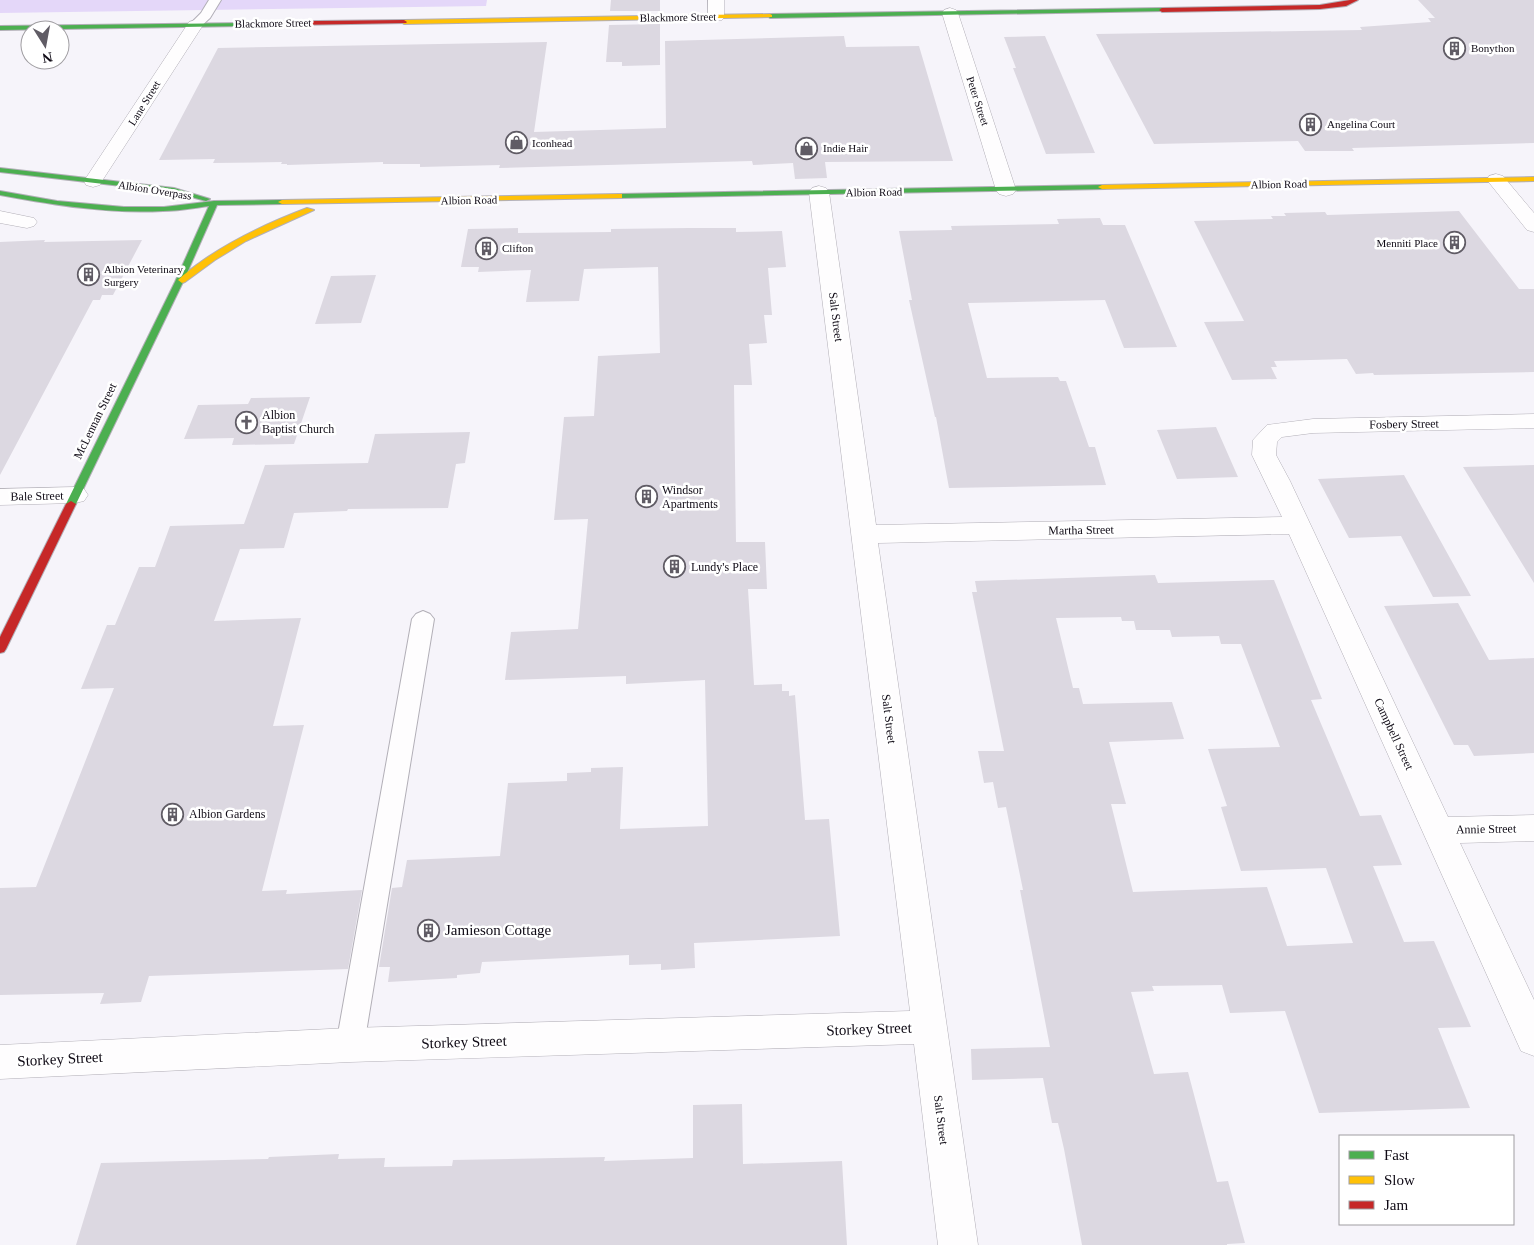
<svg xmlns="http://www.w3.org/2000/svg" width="1534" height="1245" font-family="'Times New Roman',serif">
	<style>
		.green { fill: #e4d7f9 }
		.building { fill: #dcd8e1; fill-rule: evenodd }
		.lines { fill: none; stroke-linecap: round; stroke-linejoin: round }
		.lane-casing { stroke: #b2afb7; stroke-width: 2 }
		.street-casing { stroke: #b2afb7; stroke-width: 1 }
		.fast-casing { stroke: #b2afb7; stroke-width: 2 }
		.slow-casing { stroke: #b2afb7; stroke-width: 2 }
		.jam-casing { stroke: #b2afb7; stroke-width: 2 }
		.lane { fill: #fefdfe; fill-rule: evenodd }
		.street { fill: #fefdfe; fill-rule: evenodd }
		.fast { fill: #4caf50; fill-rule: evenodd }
		.slow { fill: #ffc107; fill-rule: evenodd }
		.jam { fill: #c62828; fill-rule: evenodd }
		.labels { text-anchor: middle; stroke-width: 5; stroke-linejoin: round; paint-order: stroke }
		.far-street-label { font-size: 11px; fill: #0f0a15; stroke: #fff }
		.far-poi-label { font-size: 11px; fill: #0f0a15; stroke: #fff; text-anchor: start }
		.street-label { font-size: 12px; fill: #0f0a15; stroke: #fff }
		.poi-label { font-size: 12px; fill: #0f0a15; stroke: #fff; text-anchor: start }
		.near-poi-label { font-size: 15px; fill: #0f0a15; stroke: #fff; text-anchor: start }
		.near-street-label { font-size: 15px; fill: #0f0a15; stroke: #fff }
	</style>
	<rect width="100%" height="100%" fill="#f6f4fa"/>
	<path class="green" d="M0,0H487L486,6L0,13Z"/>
	<path class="building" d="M611,0H660V11H610Z
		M1418,0H1534V143L1352,148L1354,151H1305L1298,141L1154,144L1096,34L1362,30L1360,27L1431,22L1428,18H1435Z
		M660,24V65L622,66V62H606L609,25Z
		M844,36L846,47L919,46L953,161L825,162L827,178L795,179L793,163L753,165L752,161L499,168L500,165L420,167V164H383V162L287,165V164H281L282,162L213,163L215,159L159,160L218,48L547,42L534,132L666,128L665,41Z
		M1045,36L1095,153L1046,154L1013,68H1016L1004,37Z
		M1459,211L1519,289H1534V372L1374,375L1373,373L1356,374L1347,359L1274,361L1277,367H1271L1277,379L1232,380L1204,322L1244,321L1194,221L1273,219L1271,216H1286L1284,213L1325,212L1327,215Z
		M1100,218L1103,225H1125L1177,347L1124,348L1105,300L968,303L987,378L1058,377L1060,381H1066L1089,447H1095L1106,485L949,488L936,417H935L909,300H912L899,231L952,230L951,226L1059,224L1057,219Z
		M518,228V233L611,232V229L689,228H736V232L782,231L786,267L768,268L772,315H764L767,343L749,344L752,385H734L736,542H765L767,589H748L754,685L782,684V691H789V696L795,695L805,820L829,819L840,936L694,943L695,968L661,970V964L629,965V955L482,962L480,973L457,975V978L388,982L390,967H379L392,888L402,887L407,860L500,856L508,783L567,781V773L591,772V768L623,767L620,829L708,826L705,680L626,684V676L505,680L511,632L578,629L588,519L554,520L564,417L594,416L598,356L660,353L658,267L584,269L579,301L526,302L531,270L478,272L479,267H461L468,229Z
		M45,240L44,242L142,240L113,295H102L100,300H93L0,475V242Z
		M376,275L361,323L315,324L331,276Z
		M310,397L294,444L232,445L234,438L184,439L198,405L248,404L251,398Z
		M1216,427L1238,477L1177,479L1157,430Z
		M470,432L465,463L456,464L448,508L348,509L347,511L294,513L284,548L240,549L214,621L301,618L273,726L304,725L262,891L287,890L286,894L362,890L348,969L149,976L141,1002L100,1004L104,993L0,995V888L36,887L114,688L81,689L107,625H115L139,567H155L170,526L244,524L265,465L368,463L375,434Z
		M1534,465V583L1463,467Z
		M1404,475L1471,596L1433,597L1401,536L1349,538L1318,479Z
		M1155,575L1158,583L1274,580L1322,699L1311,700L1360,816L1381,815L1402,865L1373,866L1404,942L1434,941L1471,1027L1438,1028L1470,1108L1319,1113L1285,1011L1230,1013L1222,985L1152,986L1154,991L1131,992L1154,1074L1188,1072L1217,1182L1228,1181L1245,1243L1227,1244V1245H1082L1064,1149L1058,1123H1052L1043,1078L972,1080L971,1049L1050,1047L1020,890H1023L1006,807L998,808L993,782L984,783L978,751H1004L972,592H977L975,581ZM1121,617L1122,621H1134L1136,630H1170L1172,637L1219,636L1221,644H1241L1280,747L1208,749L1227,806L1221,807L1241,871L1326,868L1353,943L1287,946L1267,887L1133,892L1111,804H1126L1109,742L1184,739L1172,702L1083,704L1079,688H1073L1056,618Z
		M1458,603L1489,660L1534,658V753L1474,756L1468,745H1454L1384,606Z
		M742,1104L743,1164L842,1161L847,1245H76L101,1163L268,1159L269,1157L339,1154L338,1159L385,1158L384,1167L452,1166L453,1160L605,1157L604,1161L693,1158V1105Z"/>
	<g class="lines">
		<defs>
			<path id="lane" d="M209,0H221L210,18L199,28H191L189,25L201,13Z
				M423,611L430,614L434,619L364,1045L360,1054L350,1058L340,1054L336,1045L412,619L416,614Z"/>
			<path id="street" d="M708,0H724V17L722,20H710L708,17Z
				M950,8L956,10L958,13L1016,190L1013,194L1006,196L999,194L996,190L942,13L944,10Z
				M195,20L201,22L203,25L102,181L100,185L93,187L86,185L84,181L189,22Z
				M1496,174L1503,176L1534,213V232L1527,230L1487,180L1489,176Z
				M819,186L826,188L829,192L876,525L1282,517L1252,455L1253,440L1267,425L1313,419L1534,414V428L1313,433L1282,437L1277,442L1276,455L1290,481L1448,817L1534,815V841L1460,843L1534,1000V1056L1521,1051L1289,534L878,543L978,1245H938L914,1044L350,1062L0,1079V1045L350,1028L910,1011L809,192L812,188Z
				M0,211L34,218L37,222L34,226L27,228L0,223Z
				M75,487L84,489L88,495L84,501L75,503L0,505V489Z"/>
			<path id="fast" d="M1162,8L1165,10L1164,11L770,18L767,16L770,14Z
				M245,23V25L243,26L0,30V26Z
				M0,168L174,188L210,199L206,201L173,192L0,172Z
				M1102,185L1106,187L1105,189L619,198L615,196L619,194Z
				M0,191L57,201L124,207H164L214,201L282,200L286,202L282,204L217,205L183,282L76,504L71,507L66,504L175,282L209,206C194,208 178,211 163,211C108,214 54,205 0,195Z"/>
			<path id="slow" d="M770,14L772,15V17L404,24L401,22L404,20Z
				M1534,177V181L1102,189L1098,187L1102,185Z
				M619,194H622V198L282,204L278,202L282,200Z
				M307,208L314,210L246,241L215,260L185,282L182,283L178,280C185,273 194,267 202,261C235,238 270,222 307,208Z"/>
			<path id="jam" d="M1350,0H1358L1346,6L1320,9L1162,12L1159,10L1162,8L1320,5Z
				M404,20L407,22L406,23L243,26L240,24L243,22Z
				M71,501L76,504L6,649L4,652L0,653V637L66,504Z"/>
		</defs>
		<use href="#lane" class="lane-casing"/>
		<use href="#street" class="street-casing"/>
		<use href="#fast" class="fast-casing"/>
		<use href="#slow" class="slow-casing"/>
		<use href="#jam" class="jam-casing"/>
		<use href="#lane" class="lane"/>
		<use href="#street" class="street"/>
		<use href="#fast" class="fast"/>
		<use href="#slow" class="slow"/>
		<use href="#jam" class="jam"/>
	</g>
	<defs>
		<symbol id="building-ring" viewBox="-11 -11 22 22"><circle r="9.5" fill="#fff" stroke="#605c65" stroke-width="1.5"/><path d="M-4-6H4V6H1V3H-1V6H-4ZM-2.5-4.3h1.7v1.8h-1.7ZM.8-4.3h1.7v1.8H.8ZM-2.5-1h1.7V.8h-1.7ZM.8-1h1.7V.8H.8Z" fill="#605c65"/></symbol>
		<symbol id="shop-ring" viewBox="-11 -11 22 22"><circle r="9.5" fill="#fff" stroke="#605c65" stroke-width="1.5"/><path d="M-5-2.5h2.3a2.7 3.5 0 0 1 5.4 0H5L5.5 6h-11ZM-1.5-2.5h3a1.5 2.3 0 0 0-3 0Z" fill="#605c65"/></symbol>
		<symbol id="church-ring" viewBox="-11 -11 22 22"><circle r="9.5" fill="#fff" stroke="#605c65" stroke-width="1.5"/><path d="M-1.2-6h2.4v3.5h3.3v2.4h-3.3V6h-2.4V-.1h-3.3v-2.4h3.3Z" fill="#605c65"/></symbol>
	</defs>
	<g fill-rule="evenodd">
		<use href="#building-ring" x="1442" y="36" width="25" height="25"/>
		<use href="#building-ring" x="1298" y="112" width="25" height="25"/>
		<use href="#shop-ring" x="504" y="130" width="25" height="25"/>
		<use href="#shop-ring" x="794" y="136" width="25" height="25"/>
		<use href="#building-ring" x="1442" y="230" width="25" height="25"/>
		<use href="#building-ring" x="474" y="236" width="25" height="25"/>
		<use href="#building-ring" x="76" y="262" width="25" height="25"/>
		<use href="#church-ring" x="234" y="410" width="25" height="25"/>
		<use href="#building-ring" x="634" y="484" width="25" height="25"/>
		<use href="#building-ring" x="662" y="554" width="25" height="25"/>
		<use href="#building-ring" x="160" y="802" width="25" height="25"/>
		<use href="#building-ring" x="416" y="918" width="25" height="25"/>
	</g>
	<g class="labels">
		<g class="far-street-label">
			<text transform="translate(678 17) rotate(-1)" y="4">Blackmore Street</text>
			<text transform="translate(273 23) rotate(-1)" y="4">Blackmore Street</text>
			<text transform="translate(978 101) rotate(72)" y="4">Peter Street</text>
			<text transform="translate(144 103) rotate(-58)" y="4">Lane Street</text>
			<text transform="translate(1279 184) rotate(-1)" y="4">Albion Road</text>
			<text transform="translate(155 190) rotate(9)" y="4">Albion Overpass</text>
			<text transform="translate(874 192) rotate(-1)" y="4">Albion Road</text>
			<text transform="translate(469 200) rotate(-1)" y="4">Albion Road</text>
		</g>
		<g class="far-poi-label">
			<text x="1471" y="52">Bonython</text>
			<text x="1327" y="128">Angelina Court</text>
			<text x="532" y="147">Iconhead</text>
			<text x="823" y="152">Indie Hair</text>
			<text x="1438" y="247" text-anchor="end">Menniti Place</text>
			<text x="502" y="252">Clifton</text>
			<text x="104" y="273">Albion Veterinary<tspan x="104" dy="13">Surgery</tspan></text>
		</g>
		<g class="street-label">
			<text transform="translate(836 317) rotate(83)" y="4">Salt Street</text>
			<text transform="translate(95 421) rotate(-64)" y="4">McLennan Street</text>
			<text transform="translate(1404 424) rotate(-1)" y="4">Fosbery Street</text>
			<text transform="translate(37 496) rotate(-1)" y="4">Bale Street</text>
			<text transform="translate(1081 530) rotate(-1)" y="4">Martha Street</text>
			<text transform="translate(889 719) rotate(83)" y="4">Salt Street</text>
			<text transform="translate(1394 734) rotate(65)" y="4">Campbell Street</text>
			<text transform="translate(1486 829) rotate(-1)" y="4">Annie Street</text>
			<text transform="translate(941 1120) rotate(83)" y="4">Salt Street</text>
		</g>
		<g class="poi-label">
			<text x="262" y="419">Albion<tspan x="262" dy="14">Baptist Church</tspan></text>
			<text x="662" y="494">Windsor<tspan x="662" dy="14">Apartments</tspan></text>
			<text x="691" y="571">Lundy's Place</text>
			<text x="189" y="818">Albion Gardens</text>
		</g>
		<g class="near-poi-label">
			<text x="445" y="935">Jamieson Cottage</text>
		</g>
		<g class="near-street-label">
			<text transform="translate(869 1029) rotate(-2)" y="5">Storkey Street</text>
			<text transform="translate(464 1042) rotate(-2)" y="5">Storkey Street</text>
			<text transform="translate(60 1059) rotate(-3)" y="5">Storkey Street</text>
		</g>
	</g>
	<rect x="1339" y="1135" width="175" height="90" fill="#ffffff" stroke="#9f9da1"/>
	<rect x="1349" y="1151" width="25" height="8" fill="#4caf50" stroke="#9f9da1"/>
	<text x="1384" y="1160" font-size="15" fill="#0f0a15">Fast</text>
	<rect x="1349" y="1176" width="25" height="8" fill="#ffc107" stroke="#9f9da1"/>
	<text x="1384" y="1185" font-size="15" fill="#0f0a15">Slow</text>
	<rect x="1349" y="1201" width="25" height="8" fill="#c62828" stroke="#9f9da1"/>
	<text x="1384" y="1210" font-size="15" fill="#0f0a15">Jam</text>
	<g transform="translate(45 45) rotate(169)"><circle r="24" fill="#ffffff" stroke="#9f9da1"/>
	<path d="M0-4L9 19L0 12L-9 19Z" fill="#605c65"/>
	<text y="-8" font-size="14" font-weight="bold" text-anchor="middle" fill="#0f0a15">N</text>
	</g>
</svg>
